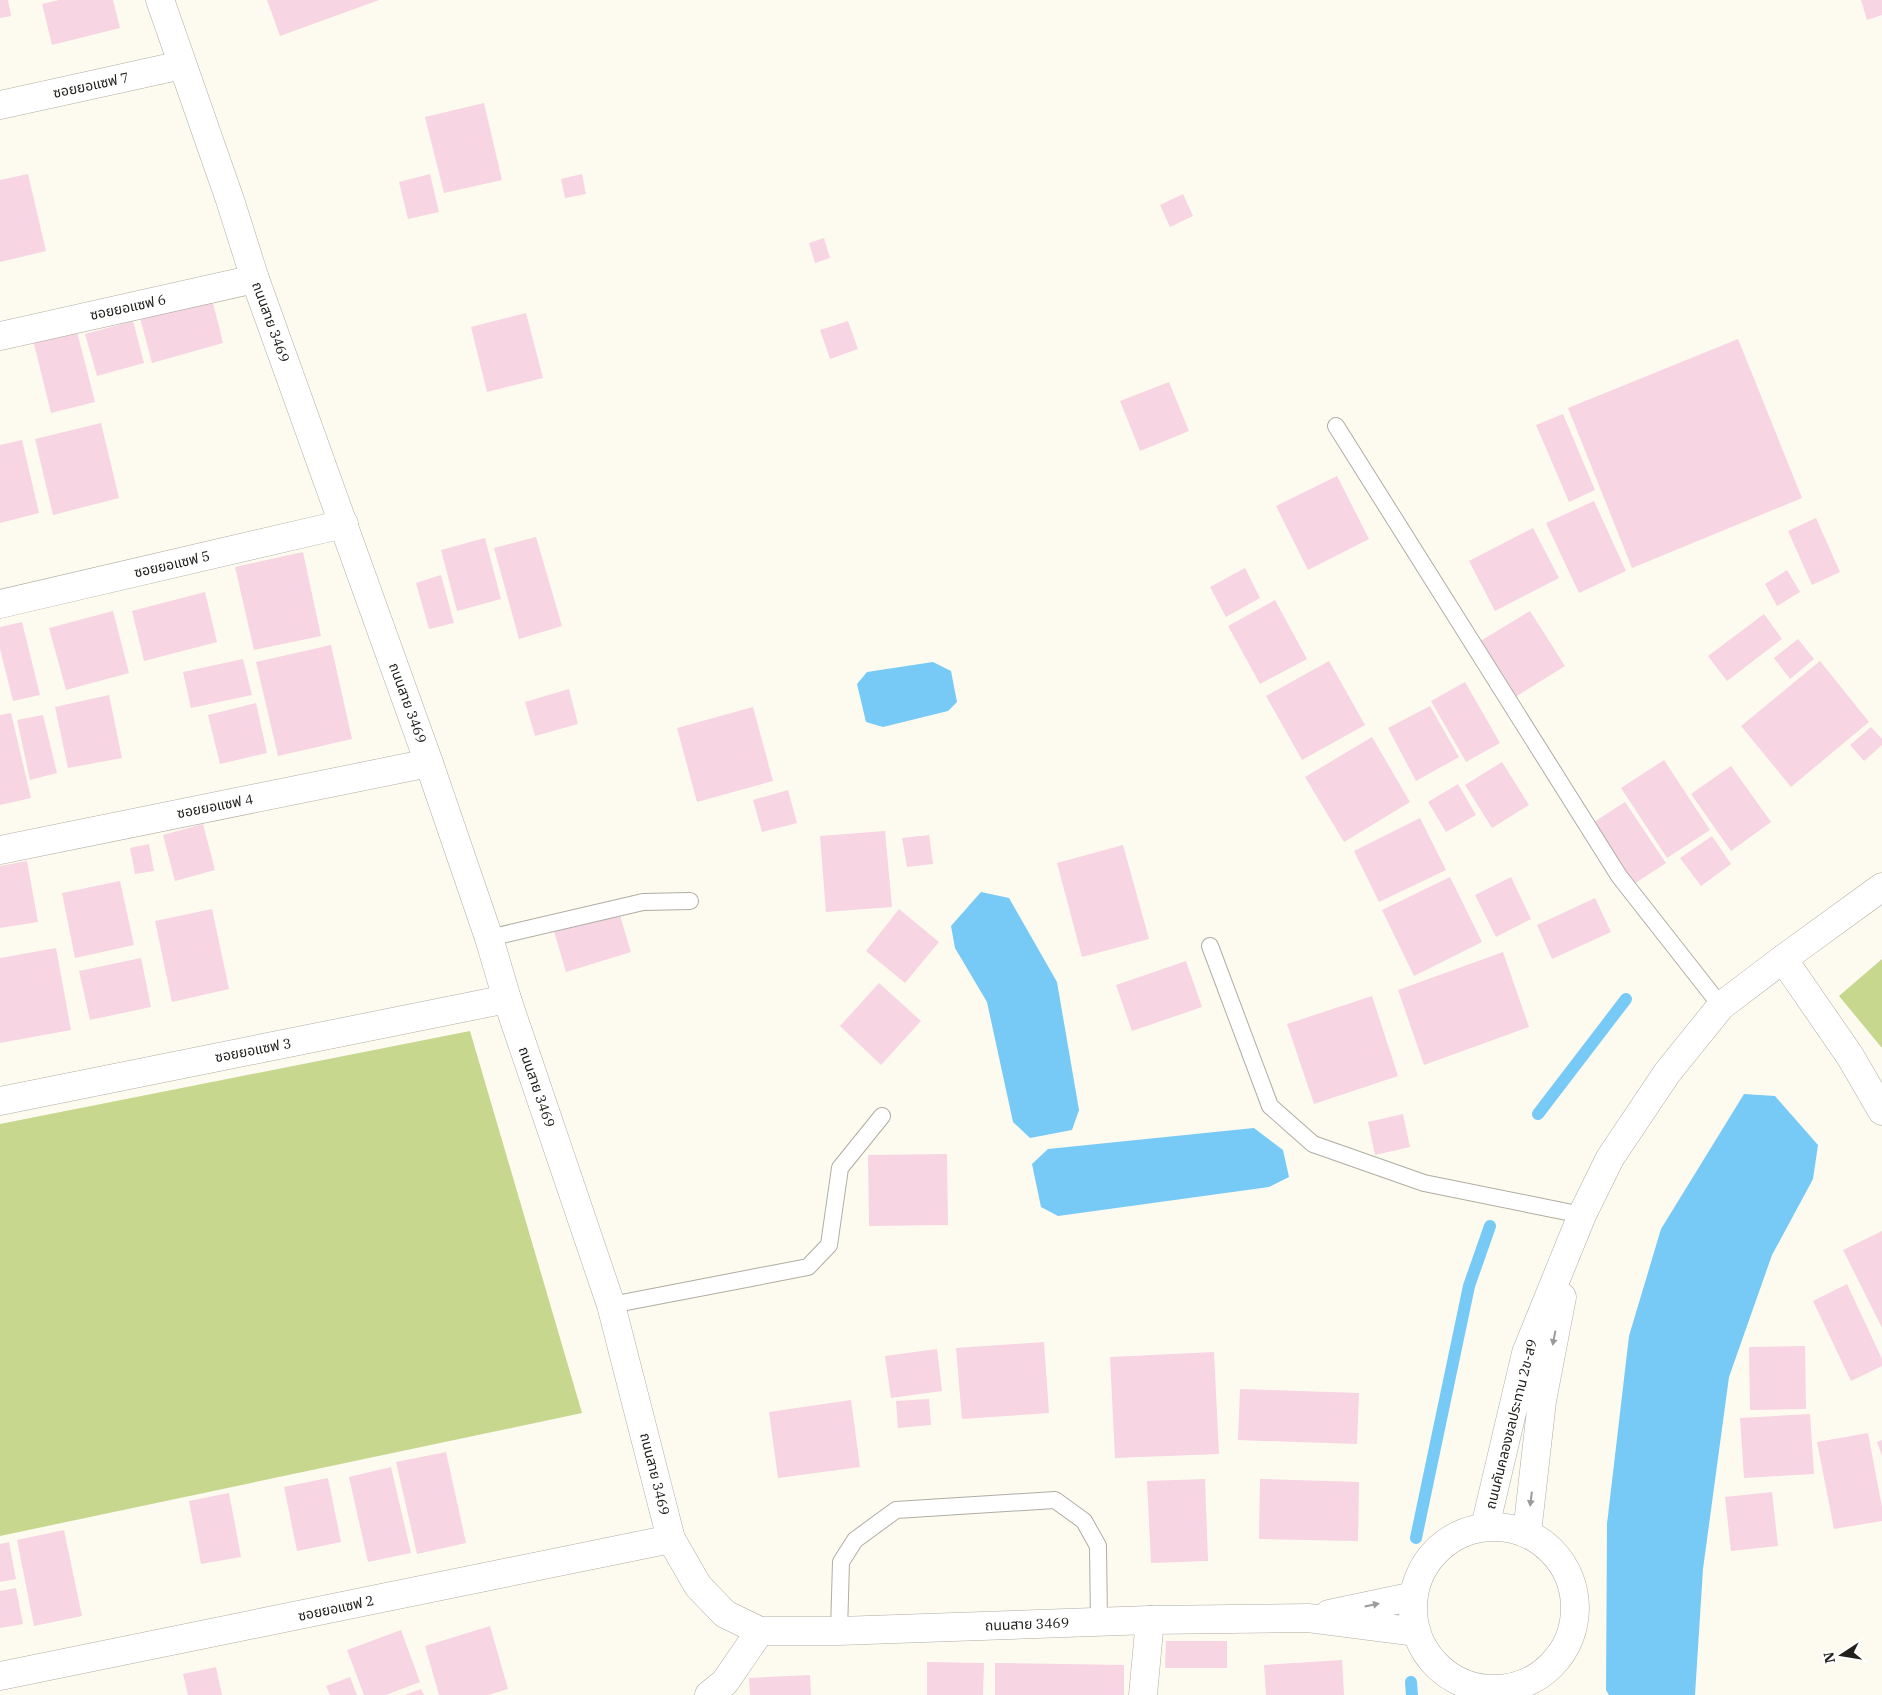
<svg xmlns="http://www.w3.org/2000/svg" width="1882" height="1695" font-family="'IBM Plex Serif','Noto Sans Thai',serif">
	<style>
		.green { fill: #c7d78e }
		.water { fill: #77c9f6 }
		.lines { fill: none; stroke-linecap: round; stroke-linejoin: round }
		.stream { stroke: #77c9f6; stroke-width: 12 }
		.building { fill: #f7d5e2 }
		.service-casing { stroke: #afada3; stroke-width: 18 }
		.minor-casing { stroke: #afada3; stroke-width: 29 }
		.tertiary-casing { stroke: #afada3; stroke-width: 29 }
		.service { stroke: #fff; stroke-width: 16 }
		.minor { stroke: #fff; stroke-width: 28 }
		.tertiary { stroke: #fff; stroke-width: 28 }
		.oneway { fill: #9b9b99 }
		.labels { text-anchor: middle; stroke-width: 4; stroke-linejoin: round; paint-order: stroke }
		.street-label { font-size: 14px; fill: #21201c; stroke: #fff }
	</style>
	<rect width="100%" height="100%" fill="#fdfbf0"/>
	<path class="green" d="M1882,959V1048L1839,996Z
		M470,1031L582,1413L0,1536V1124Z"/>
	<path class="water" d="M933,662L951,671L957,702L948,711L883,727L866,722L857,684L867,672Z
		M981,892L1009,898L1057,982L1079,1110L1072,1130L1030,1138L1013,1122L987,1002L955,948L951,926Z
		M1744,1094L1775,1096L1818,1145L1813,1179L1772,1255L1729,1377L1703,1569L1695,1695H1609L1606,1690L1607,1524L1629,1336L1661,1229Z
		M1254,1128L1283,1150L1289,1177L1269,1187L1058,1216L1041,1207L1032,1164L1048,1149Z"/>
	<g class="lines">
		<path class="stream" d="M1538,1114L1626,999
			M1416,1538L1469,1286L1490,1226
			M1411,1682L1412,1695"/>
	</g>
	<path class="building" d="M0,0H8L11,16L0,18Z
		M59,0H113L120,28L52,45L42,4Z
		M267,0H379L280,36Z
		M1861,0H1882V15L1867,20Z
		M484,103L502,180L444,193L425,117Z
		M28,174L46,251L0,262V180Z
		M430,174L439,212L408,219L399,182Z
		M582,174L586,194L565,198L561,179Z
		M1183,194L1193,216L1170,227L1160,205Z
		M824,238L830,258L815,263L809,243Z
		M212,299L223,343L152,363L140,318Z
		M526,313L543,378L487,392L471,327Z
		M133,321L144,363L97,376L85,334Z
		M848,321L858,349L830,359L820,330Z
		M76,328L95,402L51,413L33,340Z
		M1738,339L1802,498L1632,568L1568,408Z
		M1169,382L1189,431L1140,451L1120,401Z
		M1563,414L1595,490L1569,502L1536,425Z
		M101,423L119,498L53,515L35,439Z
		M22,440L39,513L0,523V445Z
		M1337,476L1369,539L1308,570L1276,506Z
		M1594,501L1626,571L1579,593L1546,523Z
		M1816,518L1840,572L1812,585L1788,531Z
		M1533,528L1559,578L1495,611L1469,561Z
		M536,537L562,626L519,639L494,548Z
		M485,538L501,599L457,611L441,550Z
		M303,552L321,636L254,650L235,567Z
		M1245,568L1260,598L1226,617L1210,587Z
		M1787,570L1800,592L1777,606L1765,584Z
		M441,575L454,623L429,629L416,583Z
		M205,592L217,642L144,661L132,611Z
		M1275,600L1307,659L1260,684L1228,626Z
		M113,611L129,673L66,690L49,628Z
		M1530,611L1565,666L1512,699L1477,643Z
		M1764,614L1782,639L1727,681L1708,656Z
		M22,622L40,695L13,701L0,649V627Z
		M1798,639L1814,659L1790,679L1774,658Z
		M331,645L352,739L278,756L256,662Z
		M243,659L252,695L191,708L183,672Z
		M1329,661L1365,725L1302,760L1266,696Z
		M1820,661L1869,722L1791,787L1741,726Z
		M1465,682L1500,743L1466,762L1431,701Z
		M569,689L578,724L535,736L525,702Z
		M109,695L122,758L68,768L55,707Z
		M256,703L267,753L220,764L208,715Z
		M1430,706L1459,757L1416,781L1388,728Z
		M753,707L773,781L697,802L677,728Z
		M11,713L31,798L0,805V715Z
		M43,715L57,773L30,780L17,720Z
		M1871,727L1882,739V745L1864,761L1850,745Z
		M1372,737L1410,802L1344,842L1305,777Z
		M1664,760L1710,830L1667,858L1621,788Z
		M1502,762L1529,805L1492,828L1465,785Z
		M1731,766L1771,822L1731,851L1691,794Z
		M1458,784L1476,815L1446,832L1428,802Z
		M788,790L797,823L762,832L753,800Z
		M1625,802L1666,863L1634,884L1594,822Z
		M1420,818L1446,870L1379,902L1354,851Z
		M203,824L215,870L175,881L163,835Z
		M885,831L892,907L826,912L820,836Z
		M929,835L933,864L907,867L902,838Z
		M1712,836L1731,864L1701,886L1680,858Z
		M149,844L154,871L135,874L130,848Z
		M1123,845L1149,939L1082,957L1057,863Z
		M27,861L38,922L0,928V866Z
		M1450,877L1482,942L1414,976L1382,910Z
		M1511,877L1531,919L1496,937L1475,895Z
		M120,881L134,945L75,958L62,893Z
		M1595,898L1611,932L1552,959L1537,925Z
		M212,909L229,989L172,1002L155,921Z
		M618,909L631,952L566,972L553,928Z
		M899,909L939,942L905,983L866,951Z
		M56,948L71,1030L0,1043V958Z
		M1503,952L1529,1027L1424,1065L1398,990Z
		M141,958L151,1007L90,1020L79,971Z
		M1186,961L1202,1007L1132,1031L1116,985Z
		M879,983L921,1021L881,1065L840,1026Z
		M1372,996L1398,1076L1314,1104L1287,1024Z
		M1403,1114L1410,1147L1375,1155L1368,1122Z
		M947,1154L948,1225L869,1226L868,1155Z
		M1882,1231V1328L1843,1250Z
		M1847,1284L1882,1359V1366L1851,1381L1813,1301Z
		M1044,1342L1049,1413L962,1419L956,1348Z
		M1805,1346L1806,1409L1750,1410L1749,1347Z
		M937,1349L942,1391L891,1398L885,1356Z
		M1214,1352L1219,1454L1115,1458L1110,1357Z
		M1240,1389L1359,1393L1357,1444L1238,1440Z
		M929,1399L931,1425L898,1428L896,1401Z
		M851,1400L860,1467L778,1478L769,1412Z
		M1810,1414L1814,1474L1744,1478L1740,1418Z
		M1868,1433L1882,1507V1521L1834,1529L1817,1442Z
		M1882,1440V1456L1877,1442Z
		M446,1452L466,1543L417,1554L396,1462Z
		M391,1467L411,1553L368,1562L349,1477Z
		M328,1478L341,1542L297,1551L284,1487Z
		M1205,1479L1208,1561L1151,1563L1147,1481Z
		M1260,1479L1359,1482L1358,1541L1259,1539Z
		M1772,1492L1778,1546L1731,1551L1725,1497Z
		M229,1493L241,1557L201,1564L189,1501Z
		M64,1530L82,1616L34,1626L17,1540Z
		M9,1542L16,1579L0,1582V1544Z
		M16,1588L23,1624L0,1628V1591Z
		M490,1626L508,1689L488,1695H439L425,1646Z
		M401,1630L420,1682L386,1695H364L347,1650Z
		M1166,1641H1227V1668H1165Z
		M1342,1660L1344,1695H1266L1264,1665Z
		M927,1662L984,1663L983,1695H927Z
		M995,1663L1124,1665V1695H995Z
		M216,1667L222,1695H188L183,1674Z
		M810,1675L811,1695H750L749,1678Z
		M350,1677L357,1695H330L326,1686Z
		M421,1689L424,1695H405Z"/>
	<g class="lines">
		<defs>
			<path id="service" d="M1336,426L1619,876L1721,1006
				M489,938L643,902L690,901
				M1210,946L1270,1106L1313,1144L1424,1183L1582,1215
				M611,1305L808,1267L829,1245L840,1168L882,1116
				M839,1631L841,1562L855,1540L896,1510L1055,1500L1084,1521L1098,1546L1099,1622"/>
			<path id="minor" d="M0,105L182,65
				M0,336L255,279
				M0,604L344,524
				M0,850L429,763
				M1783,959L1850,1056L1882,1111
				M0,1101L507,999
				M0,1676L671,1539
				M709,1695L725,1682L760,1631
				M1143,1695L1150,1620"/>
			<path id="tertiary" d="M160,0L230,200L255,279L429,763L489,938L507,999L611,1305L671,1539L698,1586L725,1614L760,1631H839L1150,1620L1308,1618L1417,1632
				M1413 1608a81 81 0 1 1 162 0a81 81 0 1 1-162 0Z
				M1485,1527L1526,1353L1582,1215L1610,1158L1667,1073L1721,1006L1783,959L1882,887
				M1527,1533L1542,1401L1562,1297
				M1329,1614L1414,1596"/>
		</defs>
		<use href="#service" class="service-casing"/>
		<use href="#minor" class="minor-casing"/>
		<use href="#tertiary" class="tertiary-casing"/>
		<use href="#service" class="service"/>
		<use href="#minor" class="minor"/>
		<use href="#tertiary" class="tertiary"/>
	</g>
	<defs><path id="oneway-solid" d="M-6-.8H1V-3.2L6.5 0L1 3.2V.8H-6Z" transform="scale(1.25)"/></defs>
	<g class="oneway">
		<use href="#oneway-solid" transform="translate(1554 1338) rotate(101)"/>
		<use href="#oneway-solid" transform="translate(1531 1499) rotate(97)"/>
		<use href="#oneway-solid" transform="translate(1372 1605) rotate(-12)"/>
	</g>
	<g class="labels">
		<g class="street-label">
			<text transform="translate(91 85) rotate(-12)" y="5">ซอยยอแซฟ 7</text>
			<text transform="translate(128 307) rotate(-12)" y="5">ซอยยอแซฟ 6</text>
			<text transform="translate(271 322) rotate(70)" y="5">ถนนสาย 3469</text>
			<text transform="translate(172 564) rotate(-13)" y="5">ซอยยอแซฟ 5</text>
			<text transform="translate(408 703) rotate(70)" y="5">ถนนสาย 3469</text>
			<text transform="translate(215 806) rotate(-11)" y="5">ซอยยอแซฟ 4</text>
			<text transform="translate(253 1050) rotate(-11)" y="5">ซอยยอแซฟ 3</text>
			<text transform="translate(537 1087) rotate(71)" y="5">ถนนสาย 3469</text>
			<text transform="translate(1511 1424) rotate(-76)" y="5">ถนนคันคลองชลประทาน 2ข-ส9</text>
			<text transform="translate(655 1474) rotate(76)" y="5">ถนนสาย 3469</text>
			<text transform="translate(336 1608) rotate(-12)" y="5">ซอยยอแซฟ 2</text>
			<text transform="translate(1027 1624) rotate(-2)" y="5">ถนนสาย 3469</text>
		</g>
	</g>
	<g transform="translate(1842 1655) rotate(258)" stroke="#ffffff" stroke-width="4" paint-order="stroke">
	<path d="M0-4L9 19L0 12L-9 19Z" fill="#21201c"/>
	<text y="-8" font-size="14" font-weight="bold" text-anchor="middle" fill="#21201c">N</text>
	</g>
</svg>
